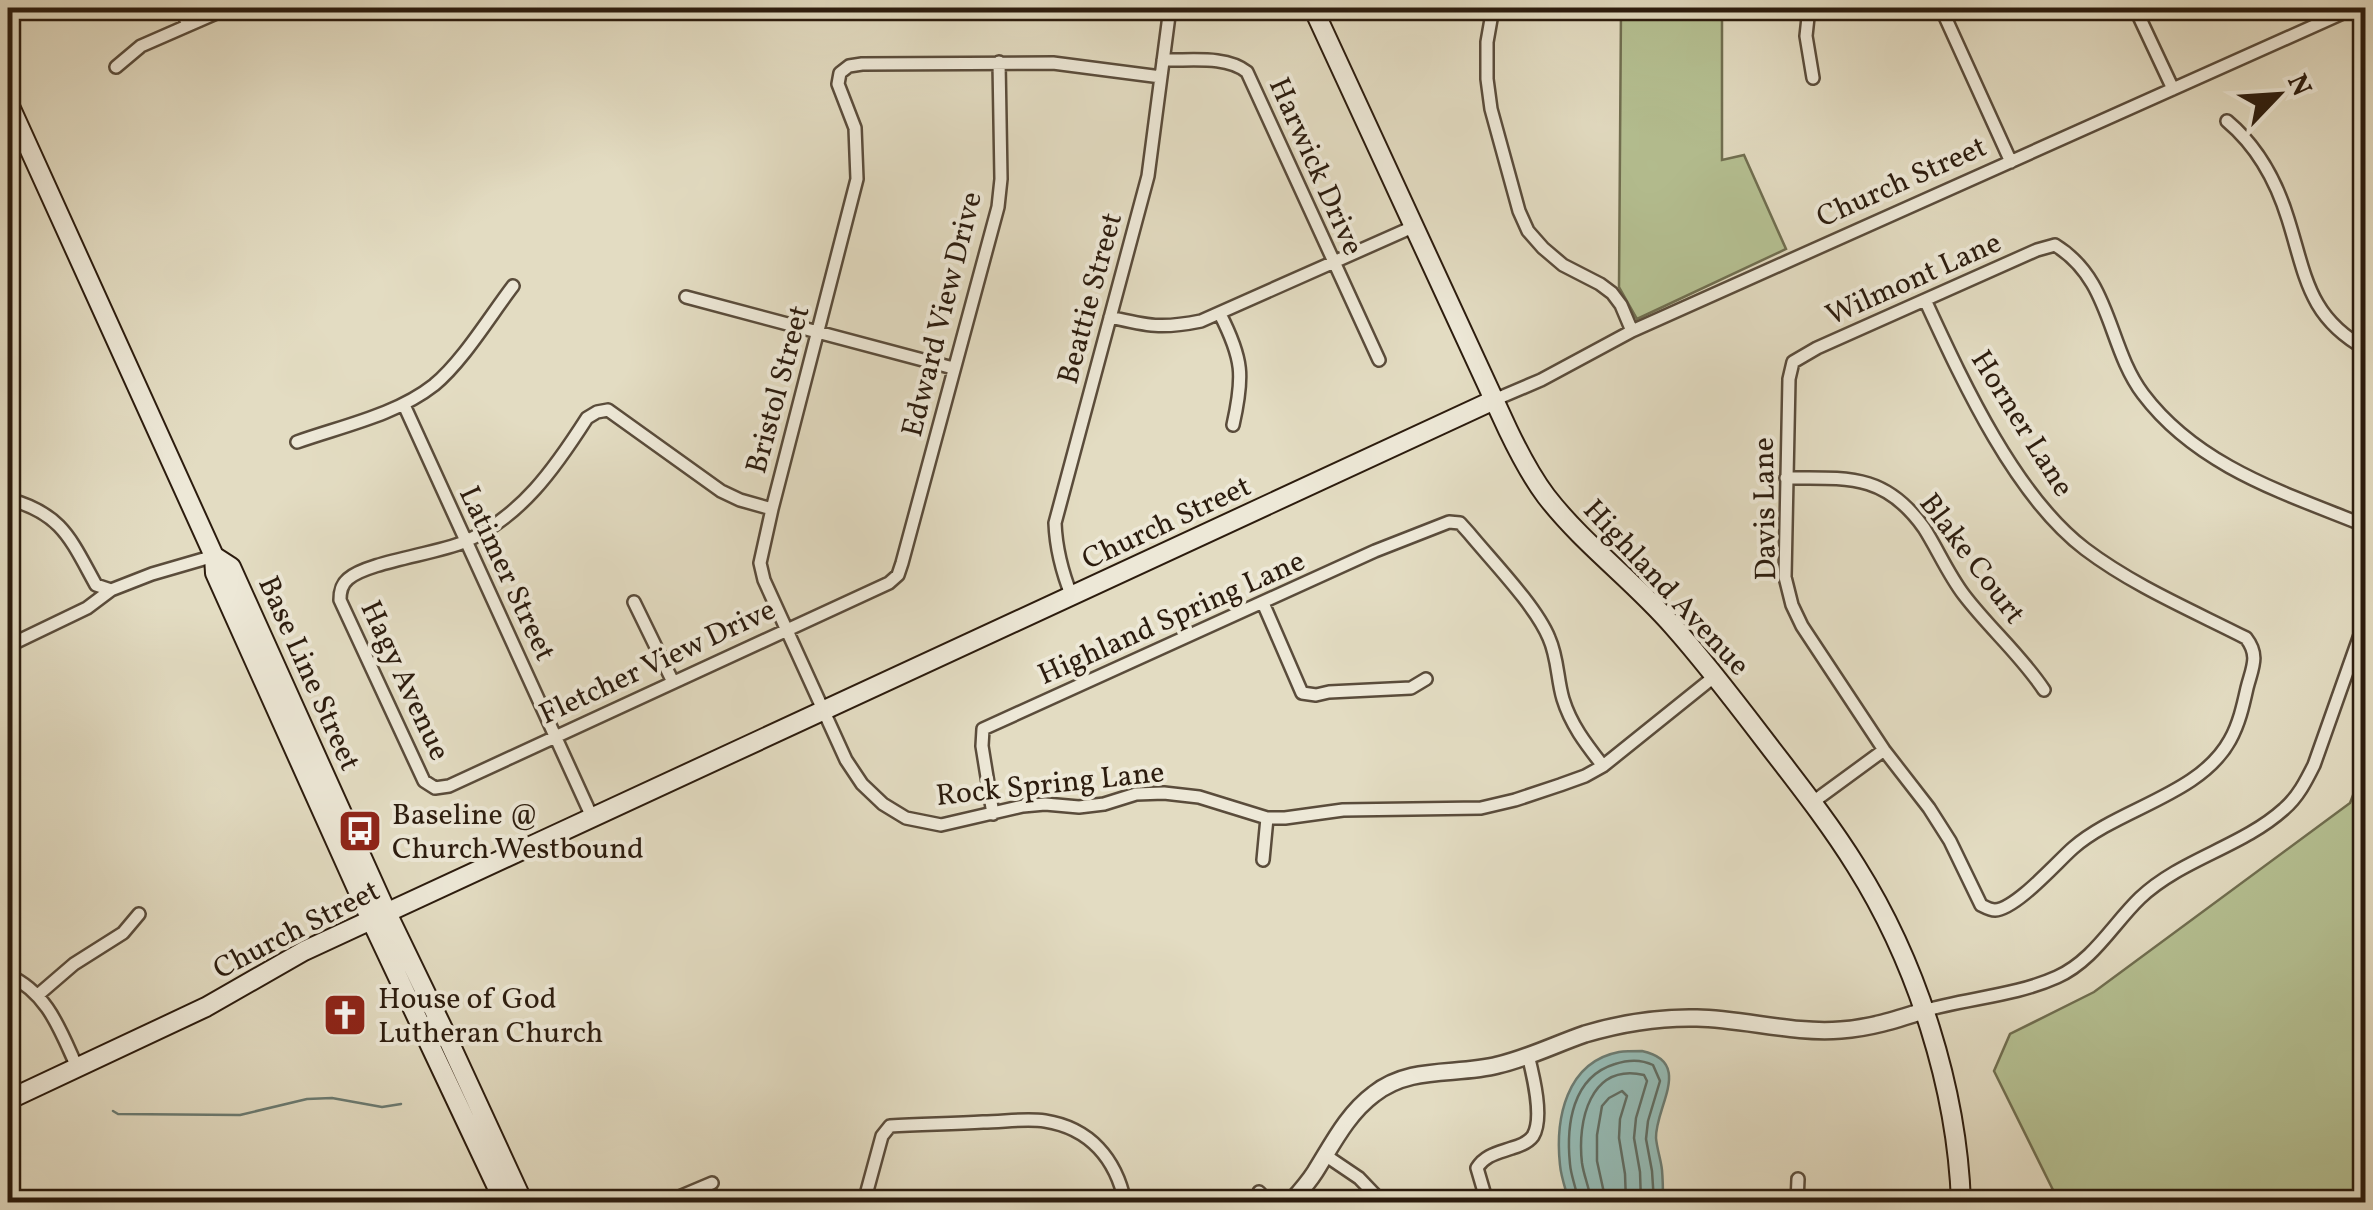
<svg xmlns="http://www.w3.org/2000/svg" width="2373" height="1210" font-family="Vollkorn,serif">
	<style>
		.green { fill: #b5c092; stroke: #706e50; stroke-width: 2.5 }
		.water { fill: #95bbb5; stroke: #6b7b72; stroke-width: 2.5 }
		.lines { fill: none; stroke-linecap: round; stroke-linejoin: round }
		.shore { stroke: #606c62; stroke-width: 2.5 }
		.stream { stroke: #6b7b72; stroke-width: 2.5 }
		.minor-casing { stroke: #5a4c3b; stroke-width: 16 }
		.tertiary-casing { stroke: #5a4c3b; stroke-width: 20 }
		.secondary-casing { stroke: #2c1c0e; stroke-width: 22 }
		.minor { stroke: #ede8d7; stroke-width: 11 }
		.tertiary { stroke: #ede8d7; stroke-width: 15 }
		.secondary { stroke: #ede8d7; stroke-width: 18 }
		.labels { text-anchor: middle; stroke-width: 8; stroke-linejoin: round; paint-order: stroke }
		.street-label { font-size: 30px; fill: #2c1c0e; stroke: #ede8d7 }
		.poi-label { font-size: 30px; fill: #2c1c0e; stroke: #ede8d7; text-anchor: start }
	</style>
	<rect width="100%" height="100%" fill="#e3dcc2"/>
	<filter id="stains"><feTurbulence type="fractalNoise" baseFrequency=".002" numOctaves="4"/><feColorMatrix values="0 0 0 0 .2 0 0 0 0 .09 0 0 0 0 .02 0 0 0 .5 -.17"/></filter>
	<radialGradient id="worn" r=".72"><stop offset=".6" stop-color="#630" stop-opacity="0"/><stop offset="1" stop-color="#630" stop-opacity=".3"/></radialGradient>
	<path class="green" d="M1621,8H1745L1743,14L1722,13V160L1744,155L1786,249L1637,319L1619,287Z
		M2365,764V1202H2059L1994,1071L2010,1034L2094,992L2350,803Z"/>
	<path class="water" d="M1642,1051C1694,1062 1655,1107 1656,1138C1657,1149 1661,1160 1662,1170C1663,1181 1663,1192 1663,1202H1569C1566,1190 1561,1177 1560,1165C1555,1119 1566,1062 1619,1052C1626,1051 1634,1051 1642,1051Z"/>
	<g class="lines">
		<path class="shore" d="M1578,1202C1577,1189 1571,1177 1570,1164C1566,1125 1572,1077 1615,1064C1627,1060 1641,1059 1653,1065L1660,1081L1648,1121L1646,1139L1652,1171L1654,1202
			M1591,1202C1590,1189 1584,1177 1582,1163C1577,1121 1590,1063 1644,1075L1647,1081L1636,1118L1634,1138L1640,1172L1641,1202
			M1606,1202L1597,1161V1135L1602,1106L1609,1098L1622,1091L1627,1096L1620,1119L1619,1138L1625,1174L1626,1202"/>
		<path class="stream" d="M113,1111L118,1114L240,1115L307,1099L332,1098L382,1107L401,1104"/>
		<defs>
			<path id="minor" d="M180,8L188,24
				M1493,8L1487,42V79L1491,109L1519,211L1528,231L1543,248L1563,265L1600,284L1612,293L1621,305L1632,331
				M1809,8L1806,36L1813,78
				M1941,8L2011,162
				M2135,8L2173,89
				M1163,60C1189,61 1226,55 1247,72L1379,360
				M116,67L141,46L228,8
				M1161,77L1053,63L862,64L849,66L840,73L838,84L855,128L857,179L772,509L760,563L764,580L846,760L862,784L883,804L906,818L941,825L1023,806L1045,804L1079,807L1104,804L1136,794L1164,793L1199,797L1267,818H1285L1343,810L1481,808L1515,800L1560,785L1585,776L1603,766L1715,676
				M2227,121C2258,147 2276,180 2288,219C2306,276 2308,317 2366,349
				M686,297L953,368
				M1925,300C1962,380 2014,495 2085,549C2134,586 2191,610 2246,638C2260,656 2252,668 2247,688C2243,706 2239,724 2230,740C2200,795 2119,808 2073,848C2057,862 2016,909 1995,910C1990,910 1985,907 1981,905L1950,841L1929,808L1884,750L1802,626L1792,605L1785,577L1789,379L1793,362L1817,348L2037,250L2055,245C2112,280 2107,346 2143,394C2198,467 2285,493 2366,526
				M1220,314C1243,359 1244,376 1233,425
				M1110,317C1148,326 1162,329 1201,321L1415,226
				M1494,400L1541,380L1632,331L2354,8
				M404,405L592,817
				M297,442C342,426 396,415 434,385C463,361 490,316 513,286
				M1786,478C1847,478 1885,473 1924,528C1938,550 1948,574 1964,595C1990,629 2020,654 2044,690
				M8,499C62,513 71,540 96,585L111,590
				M772,509L740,500L721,491L608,410L597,412L587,418C555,468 521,517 464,542C436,554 367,562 348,579C341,585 340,592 340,600L424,781L435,788L449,786L889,583L898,575L902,563L998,207L1001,179L999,62
				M1072,597C1062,572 1056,550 1055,523L1148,176L1170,8
				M634,602L673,682
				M1263,603L1302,693L1316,695L1329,692L1411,688L1426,679
				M8,646L87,608L111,590L152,574L214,556
				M1813,802L1884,750
				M993,814L982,746L983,729L1375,551L1449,522L1460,523L1469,533C1492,561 1536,606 1549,638C1558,658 1557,679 1563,699C1571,725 1586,744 1603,766
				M1263,860L1267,818
				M8,975C48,993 60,1030 77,1067
				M38,995L74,964L123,933L139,914
				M1923,1011C1967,998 2015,996 2057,977C2093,961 2113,924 2140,898C2181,859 2242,847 2284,809C2298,797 2306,781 2314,765L2366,618
				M1325,1155L1359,1178L1382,1202
				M1259,1192L1268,1202
				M667,1202L712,1183
				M864,1202L882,1136L890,1126C921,1124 952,1124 983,1122C1003,1122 1025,1118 1045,1121C1090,1128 1116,1159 1125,1202
				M1487,1202L1477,1168C1485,1155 1498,1153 1512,1148C1519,1146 1528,1143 1533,1136C1544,1118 1533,1075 1528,1055
				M1797,1202L1798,1179"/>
			<path id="tertiary" d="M1291,1202C1299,1193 1308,1183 1315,1172C1332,1145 1347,1114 1374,1094C1411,1065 1456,1076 1498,1065C1528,1058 1556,1044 1585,1034C1622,1023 1658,1017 1697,1018C1745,1019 1794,1034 1841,1030C1870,1028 1895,1020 1923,1011"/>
			<path id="secondary" d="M1313,8L1508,430C1519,453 1531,476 1546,496C1583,544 1633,580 1673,626C1705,662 1734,700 1763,738C1795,780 1828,821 1856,866C1917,963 1957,1088 1961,1202
				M8,102L214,556L215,573L371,920L504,1202
				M214,556L231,567L387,913L446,1035L523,1202
				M8,1100L206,1007L304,951L1494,400"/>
		</defs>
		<use href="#minor" class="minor-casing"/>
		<use href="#tertiary" class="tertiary-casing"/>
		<use href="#secondary" class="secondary-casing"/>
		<use href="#minor" class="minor"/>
		<use href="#tertiary" class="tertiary"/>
		<use href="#secondary" class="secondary"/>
	</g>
	<defs>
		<symbol id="bus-square" viewBox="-11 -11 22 22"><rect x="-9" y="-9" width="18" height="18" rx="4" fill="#8f2418" stroke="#ede8d7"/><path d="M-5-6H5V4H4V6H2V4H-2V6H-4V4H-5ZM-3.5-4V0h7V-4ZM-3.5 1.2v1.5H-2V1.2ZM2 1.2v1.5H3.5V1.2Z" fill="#fff"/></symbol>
		<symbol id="church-square" viewBox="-11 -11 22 22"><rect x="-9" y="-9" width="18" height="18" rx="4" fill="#8f2418" stroke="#ede8d7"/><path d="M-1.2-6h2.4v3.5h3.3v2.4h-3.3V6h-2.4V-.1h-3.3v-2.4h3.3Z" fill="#fff"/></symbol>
	</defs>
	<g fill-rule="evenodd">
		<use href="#bus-square" x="335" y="806" width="50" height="50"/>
		<use href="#church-square" x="320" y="990" width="50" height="50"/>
	</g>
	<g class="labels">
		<g class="street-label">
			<text transform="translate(1317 166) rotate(66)" y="10">Harwick Drive</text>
			<text transform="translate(1901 181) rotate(-24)" y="10">Church Street</text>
			<text transform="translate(1913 278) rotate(-24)" y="10">Wilmont Lane</text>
			<text transform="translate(1089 298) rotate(-75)" y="10">Beattie Street</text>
			<text transform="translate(941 314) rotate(-76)" y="10">Edward View Drive</text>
			<text transform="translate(777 389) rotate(-75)" y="10">Bristol Street</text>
			<text transform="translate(2023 423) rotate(58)" y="10">Horner Lane</text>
			<text transform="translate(1764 509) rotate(-91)" y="10">Davis Lane</text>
			<text transform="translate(1166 522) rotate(-25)" y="10">Church Street</text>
			<text transform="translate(1973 558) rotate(53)" y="10">Blake Court</text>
			<text transform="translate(508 573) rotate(65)" y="10">Latimer Street</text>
			<text transform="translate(1667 587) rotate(47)" y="10">Highland Avenue</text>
			<text transform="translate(1171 617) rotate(-24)" y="10">Highland Spring Lane</text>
			<text transform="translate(657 661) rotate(-25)" y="10">Fletcher View Drive</text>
			<text transform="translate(310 673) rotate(66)" y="10">Base Line Street</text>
			<text transform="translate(406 680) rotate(65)" y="10">Hagy Avenue</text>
			<text transform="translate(1050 783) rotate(-6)" y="10">Rock Spring Lane</text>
			<text transform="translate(296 929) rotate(-27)" y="10">Church Street</text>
		</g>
		<g class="poi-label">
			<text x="392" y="824">Baseline @<tspan x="392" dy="34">Church Westbound</tspan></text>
			<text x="378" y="1008">House of God<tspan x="378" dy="34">Lutheran Church</tspan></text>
		</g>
	</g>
	<rect width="2373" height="1210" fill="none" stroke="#e3dcc2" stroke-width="40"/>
	<rect x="10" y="10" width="2353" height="1190" fill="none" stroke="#2c1c0e" stroke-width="5"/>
	<rect x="20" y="20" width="2333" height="1170" fill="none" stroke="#2c1c0e" stroke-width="2.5"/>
	<g transform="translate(2278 95) rotate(65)" stroke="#ede8d7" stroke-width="8" paint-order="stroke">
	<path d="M0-8L18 38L0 25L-18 38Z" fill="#2c1c0e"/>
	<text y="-15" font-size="28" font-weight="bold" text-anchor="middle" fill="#2c1c0e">N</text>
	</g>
	<rect width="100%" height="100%" filter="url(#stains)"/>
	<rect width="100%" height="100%" fill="url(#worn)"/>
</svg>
